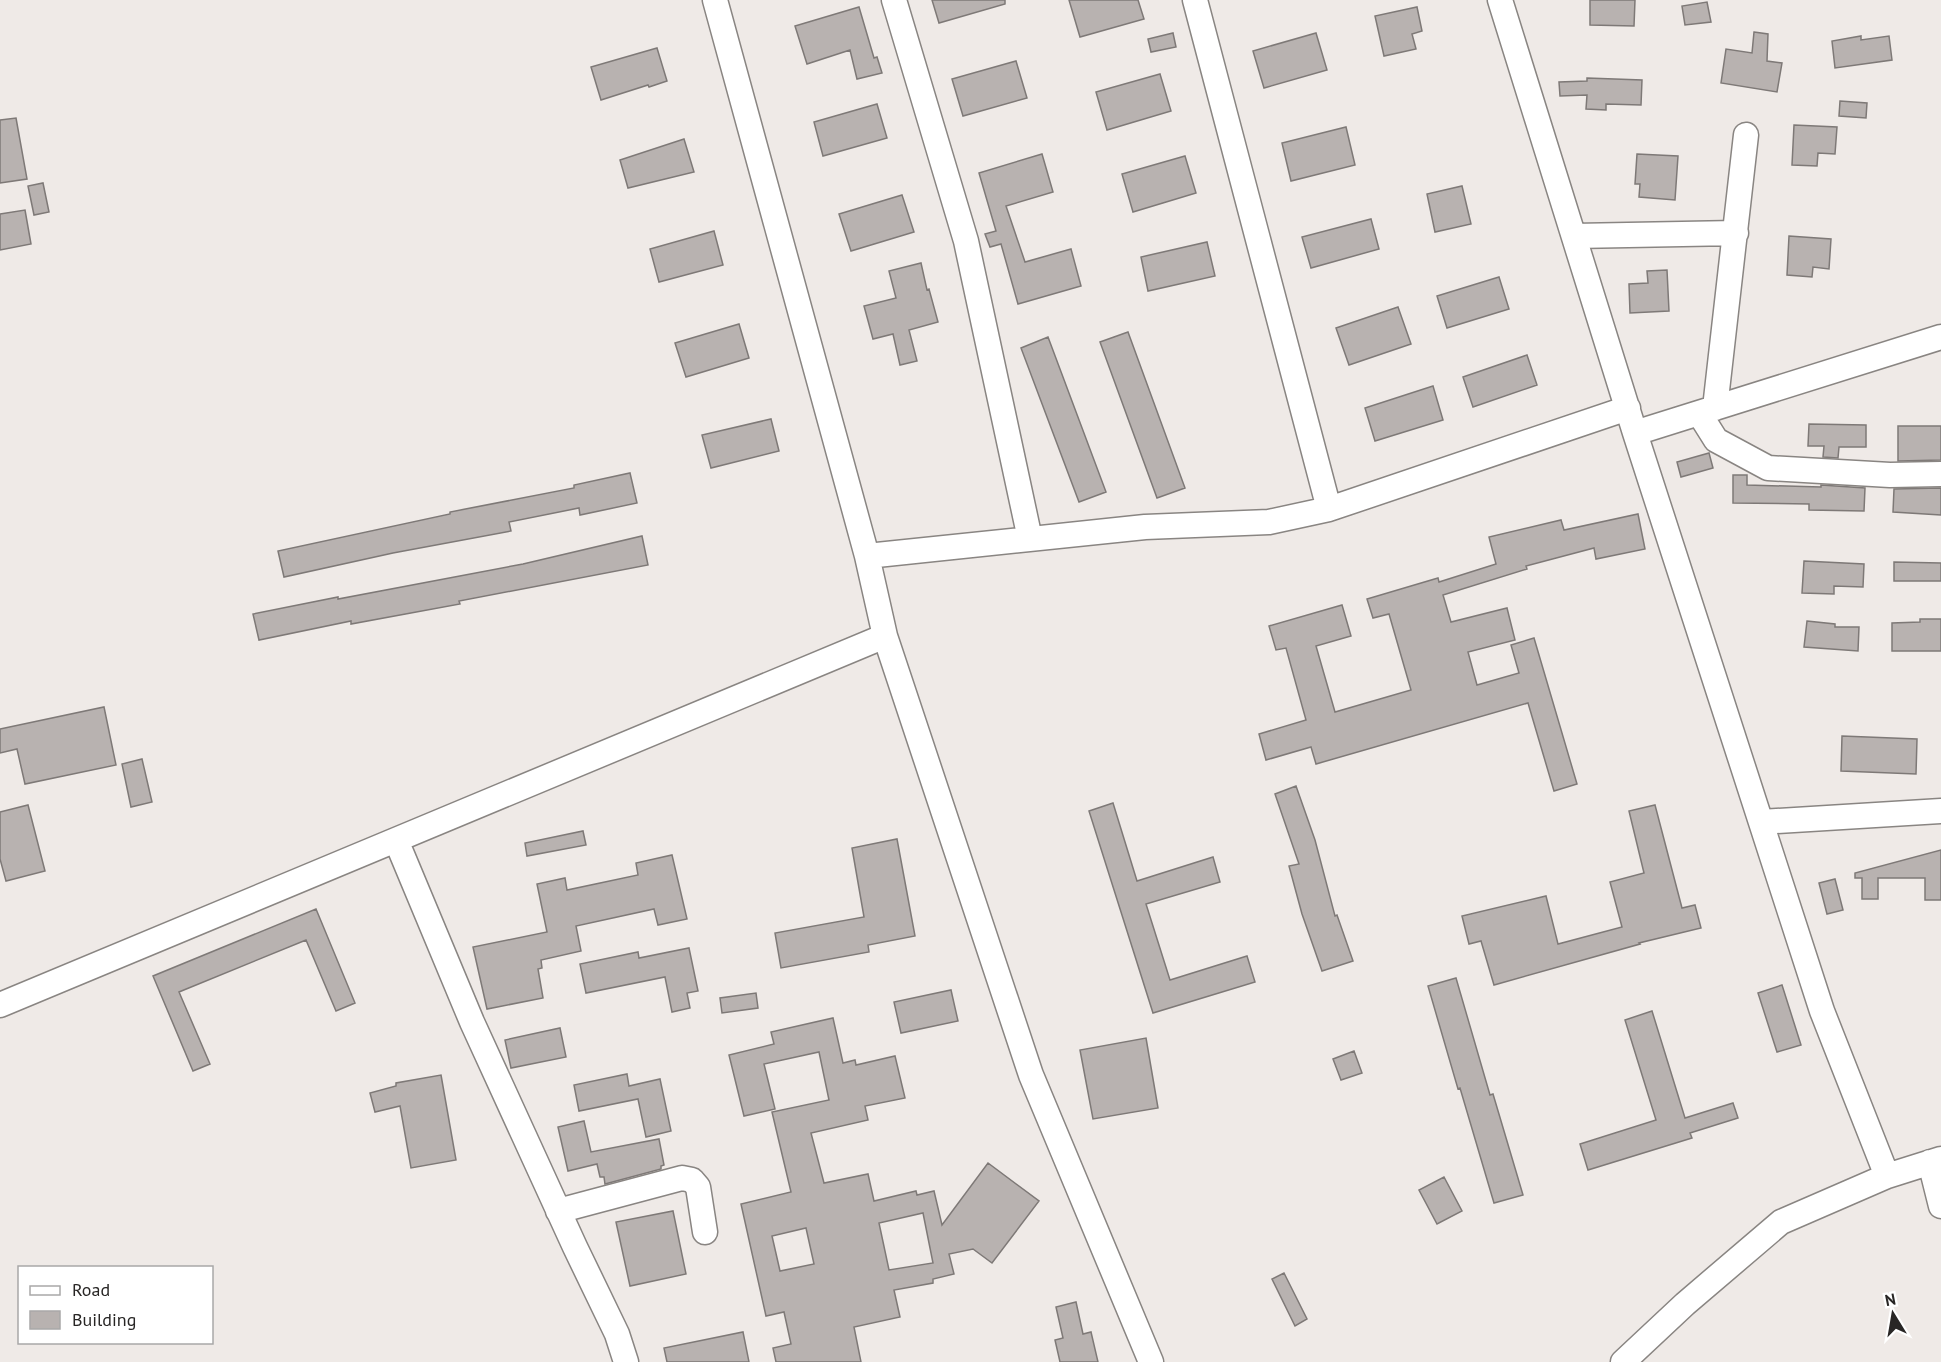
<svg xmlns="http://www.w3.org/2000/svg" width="1941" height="1362" font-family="'PT Sans',sans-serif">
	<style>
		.building { fill: #b8b2b0; stroke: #7e7977; stroke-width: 1.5; fill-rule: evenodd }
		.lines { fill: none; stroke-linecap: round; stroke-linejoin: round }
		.minor-casing { stroke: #898582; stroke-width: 27 }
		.minor { stroke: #fff; stroke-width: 24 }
	</style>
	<rect width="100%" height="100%" fill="#efeae7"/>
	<path class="building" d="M932,0H1005V4L939,23Z
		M1069,0H1138L1144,19L1080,37Z
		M1590,0H1635L1634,26L1590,25Z
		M1707,2L1711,22L1685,25L1682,6Z
		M859,7L874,58L877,57L882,73L857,79L850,50L807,64L795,26Z
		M1417,7L1422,31L1412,34L1416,49L1384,56L1375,16Z
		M1754,32L1768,34L1767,61L1782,63L1777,92L1721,83L1726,49L1752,53Z
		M1173,33L1176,47L1151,52L1148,39Z
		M1316,33L1327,70L1264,88L1253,51Z
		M1861,36V40L1889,36L1892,60L1835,68L1832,41Z
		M657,48L667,81L649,87L648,85L601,100L591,67Z
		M1016,61L1027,98L963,116L952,79Z
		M1160,74L1171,111L1107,130L1096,92Z
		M1587,78L1642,80L1641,105L1606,104V110L1586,109L1587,95L1560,96L1559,82L1587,81Z
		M1840,101L1867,103L1866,118L1839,116Z
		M877,104L887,138L823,156L814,122Z
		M16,118L27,179L0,183V120Z
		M1794,125L1837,127L1835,154L1818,153L1817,166L1792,165Z
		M1346,127L1355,165L1291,181L1282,143Z
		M684,139L694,172L628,188L620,160Z
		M1042,154L1053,192L1006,206L1025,262L1071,249L1081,286L1018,304L1001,244L990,247L985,234L996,231L979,173Z
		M1637,154L1678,156L1675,200L1639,197L1640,184H1635Z
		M1185,156L1196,193L1133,212L1122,174Z
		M43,183L49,212L34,215L28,186Z
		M1462,186L1471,224L1435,232L1427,194Z
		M902,195L914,232L851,251L839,214Z
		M25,210L31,244L0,250V214Z
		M1371,219L1379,249L1311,268L1302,237Z
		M714,231L723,265L659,282L650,249Z
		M1789,236L1831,239L1829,269L1813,267L1812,277L1787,275Z
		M1207,242L1215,276L1148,291L1141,257Z
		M921,263L927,290L929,289L938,322L909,330L917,361L900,365L893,334L873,339L864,306L896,298L889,271Z
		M1667,270L1669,311L1630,313L1629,284L1648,283L1647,271Z
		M1499,277L1509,309L1447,328L1437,296Z
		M1398,307L1411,344L1349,365L1336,328Z
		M739,324L749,358L686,377L675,343Z
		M1128,332L1185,488L1157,498L1100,342Z
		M1048,337L1106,492L1079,502L1021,348Z
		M1527,355L1537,385L1473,407L1463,377Z
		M1433,386L1443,420L1375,441L1365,408Z
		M771,419L779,451L711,468L702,435Z
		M1809,424L1866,425V447H1839L1838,458L1823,457L1824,446H1808Z
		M1898,426H1941V460L1898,461Z
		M1709,453L1713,468L1681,477L1677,462Z
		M630,473L637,503L580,515L579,508L509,522L511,531L393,553L284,577L278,551L450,514V512L574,488V485Z
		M1733,475H1747V485L1821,487V485L1865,488L1864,511L1809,510V504L1733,503Z
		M1941,488V515L1893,512L1894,489Z
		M1638,514L1645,549L1596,559L1594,548L1526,566L1527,569L1443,595L1451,622L1507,608L1515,640L1468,652L1477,685L1519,673L1511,645L1534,638L1577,784L1554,791L1528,703L1316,764L1311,747L1266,760L1259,734L1306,720L1286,648L1276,650L1269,626L1342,605L1351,636L1316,646L1335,712L1411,690L1389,614L1373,618L1367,599L1438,578L1439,582L1496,564L1489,537L1561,520L1564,530Z
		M642,536L648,565L459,601L460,604L351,624V621L259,640L253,614L338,597V599L523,564Z
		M1804,561L1864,564L1863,587L1834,586V594L1802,593Z
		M1894,562L1941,563V581H1894Z
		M1920,619H1941V651H1892V623L1920,622Z
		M1807,621L1835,624V627H1859L1858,651L1804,647Z
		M104,707L116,765L25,784L17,749L0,753V729Z
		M1842,736L1917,739L1916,774L1841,771Z
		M142,759L152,802L131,807L122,764Z
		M1296,786L1315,840L1335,916L1337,915L1353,961L1322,971L1302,914L1289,866L1299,864L1275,794Z
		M1113,803L1137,881L1213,857L1220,882L1146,904L1170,980L1247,956L1255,982L1153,1013L1089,811Z
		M28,805L45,871L6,881L0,859V812Z
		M1655,805L1682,908L1695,905L1701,928L1639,943L1640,944L1494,985L1481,941L1469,944L1462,916L1546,896L1558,944L1622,927L1610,882L1644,873L1629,811Z
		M583,831L586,845L527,856L525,843Z
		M897,839L915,936L868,945L869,952L781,968L775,933L864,917L852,848Z
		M1941,850V900H1925V878H1878V899H1862V878H1855V873Z
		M672,855L687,919L658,925L654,909L576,926L581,951L541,960L542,968L538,969L543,998L487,1009L473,947L547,932L537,884L565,878L567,890L638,875L636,863Z
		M1835,879L1843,910L1827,914L1819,883Z
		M316,909L355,1003L336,1011L306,940L179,992L210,1064L193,1071L153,976Z
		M689,948L698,991L687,993L690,1008L672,1012L665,977L586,993L580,964L638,952L639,958Z
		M1456,978L1490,1095L1493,1094L1523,1195L1494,1203L1460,1088L1458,1089L1428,986Z
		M1782,985L1801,1045L1777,1052L1758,993Z
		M951,990L958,1021L901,1033L894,1002Z
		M756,993L758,1008L722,1013L720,998Z
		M1652,1011L1685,1118L1733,1103L1738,1118L1690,1133L1692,1138L1588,1170L1580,1144L1656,1120L1625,1020Z
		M833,1018L843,1063L855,1060L856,1065L895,1056L905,1098L865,1106L868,1120L811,1133L824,1183L868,1174L874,1201L916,1191L917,1195L934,1191L942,1225L988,1163L1039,1201L992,1263L973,1249L949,1254L954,1274L933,1279V1283L894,1290L900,1317L854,1327L861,1362H776L773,1348L791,1344L784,1312L766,1316L741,1204L791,1192L772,1112L829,1100L819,1052L764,1064L775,1109L744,1116L729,1055L774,1044L771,1032ZM923,1213L933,1263L889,1270L879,1223ZM806,1228L814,1264L780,1271L772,1236Z
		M560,1028L566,1057L511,1068L505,1040Z
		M1146,1038L1158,1108L1093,1119L1080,1050Z
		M1354,1051L1362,1073L1341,1080L1333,1059Z
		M627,1074L629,1086L660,1079L671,1131L646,1137L638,1099L579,1111L574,1085Z
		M441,1075L456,1160L411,1168L400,1106L375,1112L370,1093L396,1086V1083Z
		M584,1121L591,1152L659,1139L664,1165L661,1166V1169L605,1184L604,1177H600L597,1164L568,1171L558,1127Z
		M1444,1177L1462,1211L1437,1224L1419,1190Z
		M673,1211L686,1274L630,1286L616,1222Z
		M1284,1273L1307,1319L1295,1326L1272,1279Z
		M1076,1302L1083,1334L1091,1332L1098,1362H1060L1055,1340L1063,1338L1056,1307Z
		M743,1332L749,1362H667L664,1348Z"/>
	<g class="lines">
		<defs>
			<path id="minor" d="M715,0L867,556L885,636L1031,1075L1151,1362
				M894,0L966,241L1030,539
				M1195,0L1329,509
				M1500,0L1635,433L1822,1011L1887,1176
				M1574,236L1736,233
				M1715,408L1746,135
				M1699,413L1716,440L1768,468L1890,475L1941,474
				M1635,433L1941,337
				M867,556L1145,527L1269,522L1329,509L1628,408
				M1761,822L1941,811
				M396,840L472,1022L575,1247L617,1334L626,1362
				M0,1005L885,636
				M1930,1162L1941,1206
				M558,1211L682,1178L692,1180L698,1187L705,1232
				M1623,1362L1685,1304L1781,1222L1887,1176L1941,1159"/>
		</defs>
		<use href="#minor" class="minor-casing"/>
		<use href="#minor" class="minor"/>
	</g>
	<rect x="18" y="1266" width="195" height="78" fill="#ffffff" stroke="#a9a8a8" stroke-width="1.5"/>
	<rect x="30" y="1286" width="30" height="9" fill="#ffffff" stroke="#a9a8a8" stroke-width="1.5"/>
	<text x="72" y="1296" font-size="18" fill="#282625">Road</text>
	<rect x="30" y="1311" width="30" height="18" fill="#b8b2b0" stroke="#a9a8a8" stroke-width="1.5"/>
	<text x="72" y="1326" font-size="18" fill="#282625">Building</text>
	<g transform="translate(1893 1314) rotate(349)" stroke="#ffffff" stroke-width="4.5" paint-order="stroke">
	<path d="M0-4.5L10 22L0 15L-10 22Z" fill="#282625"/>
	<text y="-9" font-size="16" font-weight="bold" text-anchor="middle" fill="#282625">N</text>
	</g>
</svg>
